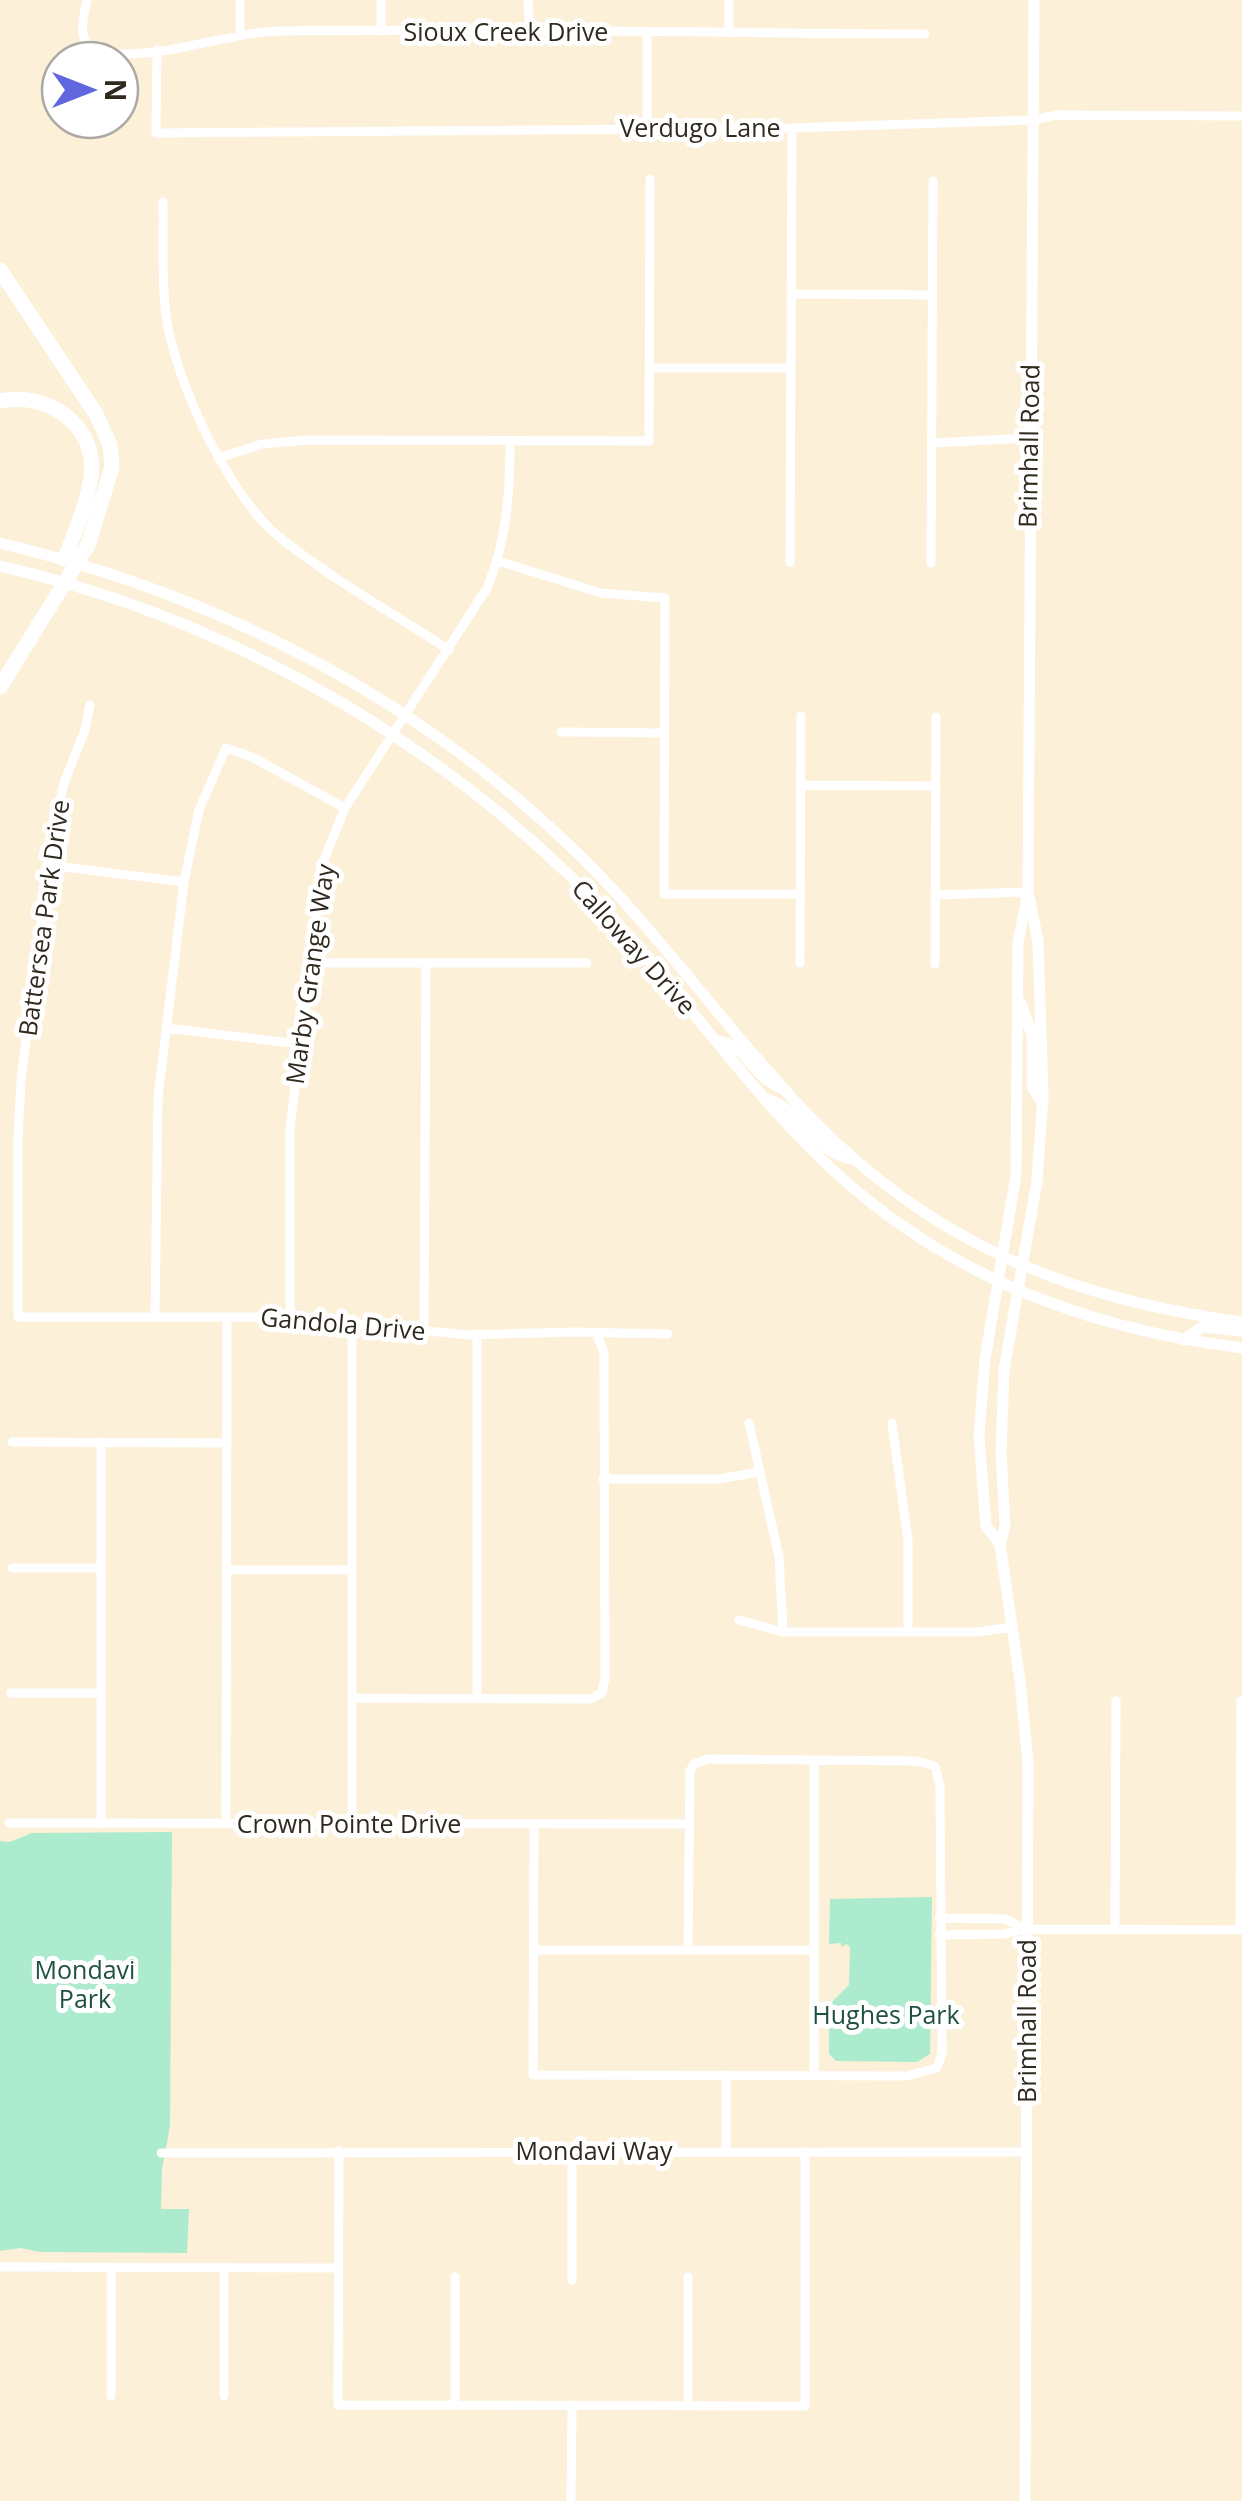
<svg xmlns="http://www.w3.org/2000/svg" width="1242" height="2501" font-family="'Open Sans',sans-serif">
	<style>
		.green { fill: #acebce }
		.lines { fill: none; stroke-linecap: round; stroke-linejoin: round }
		.street { stroke: #fff; stroke-width: 9 }
		.secondary { stroke: #fff; stroke-width: 11 }
		.highway { stroke: #fff; stroke-width: 15 }
		.labels { text-anchor: middle; stroke-width: 10; stroke-linejoin: round; paint-order: stroke }
		.street-label { font-size: 25px; fill: #2f291e; stroke: #fff }
		.park-label { font-size: 25px; fill: #1e523e; stroke: #fff }
	</style>
	<rect width="100%" height="100%" fill="#fdf0d9"/>
	<path class="green" d="M172,1832L170,2126L162,2169L161,2209H189L187,2253L39,2252L21,2248L0,2251V1841L10,1842L32,1833Z
		M932,1897L930,2054L917,2062L836,2061L829,2054V2005L849,1985L850,1947L847,1944L841,1947V1943L829,1944L830,1899Z"/>
	<g class="lines">
		<path class="street" d="M87,0C83,19 75,44 100,51C149,64 227,32 280,31C495,28 710,33 925,34
			M528,0L530,32
			M381,31V0
			M729,33V0
			M240,35V0
			M157,50L156,133L792,128L1033,120L1056,115L1242,116
			M647,129V33
			M163,202C164,240 161,279 166,316C175,381 228,494 278,536C331,579 393,613 449,650
			M791,294L932,295
			M650,368H791
			M932,443L1029,438
			M218,458L262,444L307,440L649,441L650,179
			M498,561L601,593L665,598L664,894H800
			M790,562L792,128
			M931,563L933,181
			M90,705L85,730L64,783L52,834L21,1080L18,1138V1317H290L468,1335L574,1332L668,1334
			M561,732L664,733
			M801,785L936,786
			M47,865L184,882
			M935,895L1028,892
			M309,963H587
			M800,963L801,716
			M935,964L936,717
			M166,1028L299,1044
			M155,1317L158,1097L184,882L199,810L226,748L252,757L345,808
			M290,1317V1128L323,862L345,808L487,588C507,539 510,494 510,441
			M352,1322V1824
			M424,1331L426,963
			M477,1336V1698
			M749,1423L779,1557L783,1632
			M892,1423L908,1540V1632
			M12,1442L227,1443
			M603,1479H718L760,1472
			M12,1568H101
			M226,1570H352
			M739,1620L783,1632H978L1012,1627
			M11,1693H101
			M352,1698L590,1699L602,1693L605,1678L604,1352L597,1335
			M9,1823L688,1824
			M101,1824V1442
			M226,1824L227,1317
			M534,1824L533,2075L906,2076L937,2068L942,2054L940,1786L935,1766L916,1761L708,1759L694,1764L690,1771L688,1950
			M939,1918L1004,1919L1025,1928
			M1115,1930L1116,1701
			M1240,1930L1241,1701
			M939,1935L1003,1934L1027,1929L1242,1930
			M534,1950H814
			M814,2075V1761
			M339,2151L338,2405L805,2406V2152
			M726,2152V2075
			M161,2153L1027,2152
			M0,2267L339,2268
			M111,2268V2396
			M572,2280V2151
			M224,2396V2268
			M455,2405V2277
			M688,2406V2277
			M571,2501L572,2405"/>
		<path class="secondary" d="M0,543C212,593 409,693 568,844C656,927 724,1028 808,1115C931,1243 1069,1299 1242,1322
			M0,566C211,614 409,723 566,872C654,955 722,1057 806,1144C927,1268 1073,1327 1242,1348
			M1021,1003L1032,1035V1087L1042,1102
			M717,1041C746,1044 753,1077 779,1087
			M766,1099C802,1108 815,1156 854,1159
			M1183,1340L1202,1327L1242,1331
			M1000,1544L986,1526L979,1436L985,1359L1016,1175L1018,943L1028,892L1034,0
			M1025,2501L1028,1763L1020,1681L1000,1544L1005,1527L1001,1452L1004,1370L1037,1181L1043,1097L1038,941L1028,892"/>
		<path class="highway" d="M0,270L96,414L110,445L112,467L88,545L0,687
			M0,401C47,391 98,425 91,477C87,505 74,533 65,559"/>
	</g>
	<g class="labels">
		<g class="street-label">
			<text x="506" y="41">Sioux Creek Drive</text>
			<text x="700" y="137">Verdugo Lane</text>
			<text transform="translate(1029 446) rotate(-89)" y="9">Brimhall Road</text>
			<text transform="translate(44 918) rotate(-82)" y="9">Battersea Park Drive</text>
			<text transform="translate(634 947) rotate(48)" y="9">Calloway Drive</text>
			<text transform="translate(310 974) rotate(-82)" y="9">Marby Grange Way</text>
			<text transform="translate(343 1324) rotate(5)" y="9">Gandola Drive</text>
			<text x="349" y="1833">Crown Pointe Drive</text>
			<text transform="translate(1027 2021) rotate(-90)" y="9">Brimhall Road</text>
			<text x="594" y="2160">Mondavi Way</text>
		</g>
		<g class="park-label">
			<text x="85" y="1979">Mondavi<tspan x="85" dy="29">Park</tspan></text>
			<text x="886" y="2024">Hughes Park</text>
		</g>
	</g>
	<g transform="translate(90 90) rotate(90)"><circle r="48" fill="#ffffff" stroke="#aca9a5" stroke-width="2.5"/>
	<path d="M0-8L18 38L0 25L-18 38Z" fill="#5f66de"/>
	<text y="-15" font-size="28" font-weight="bold" text-anchor="middle" fill="#2f291e">N</text>
	</g>
</svg>
